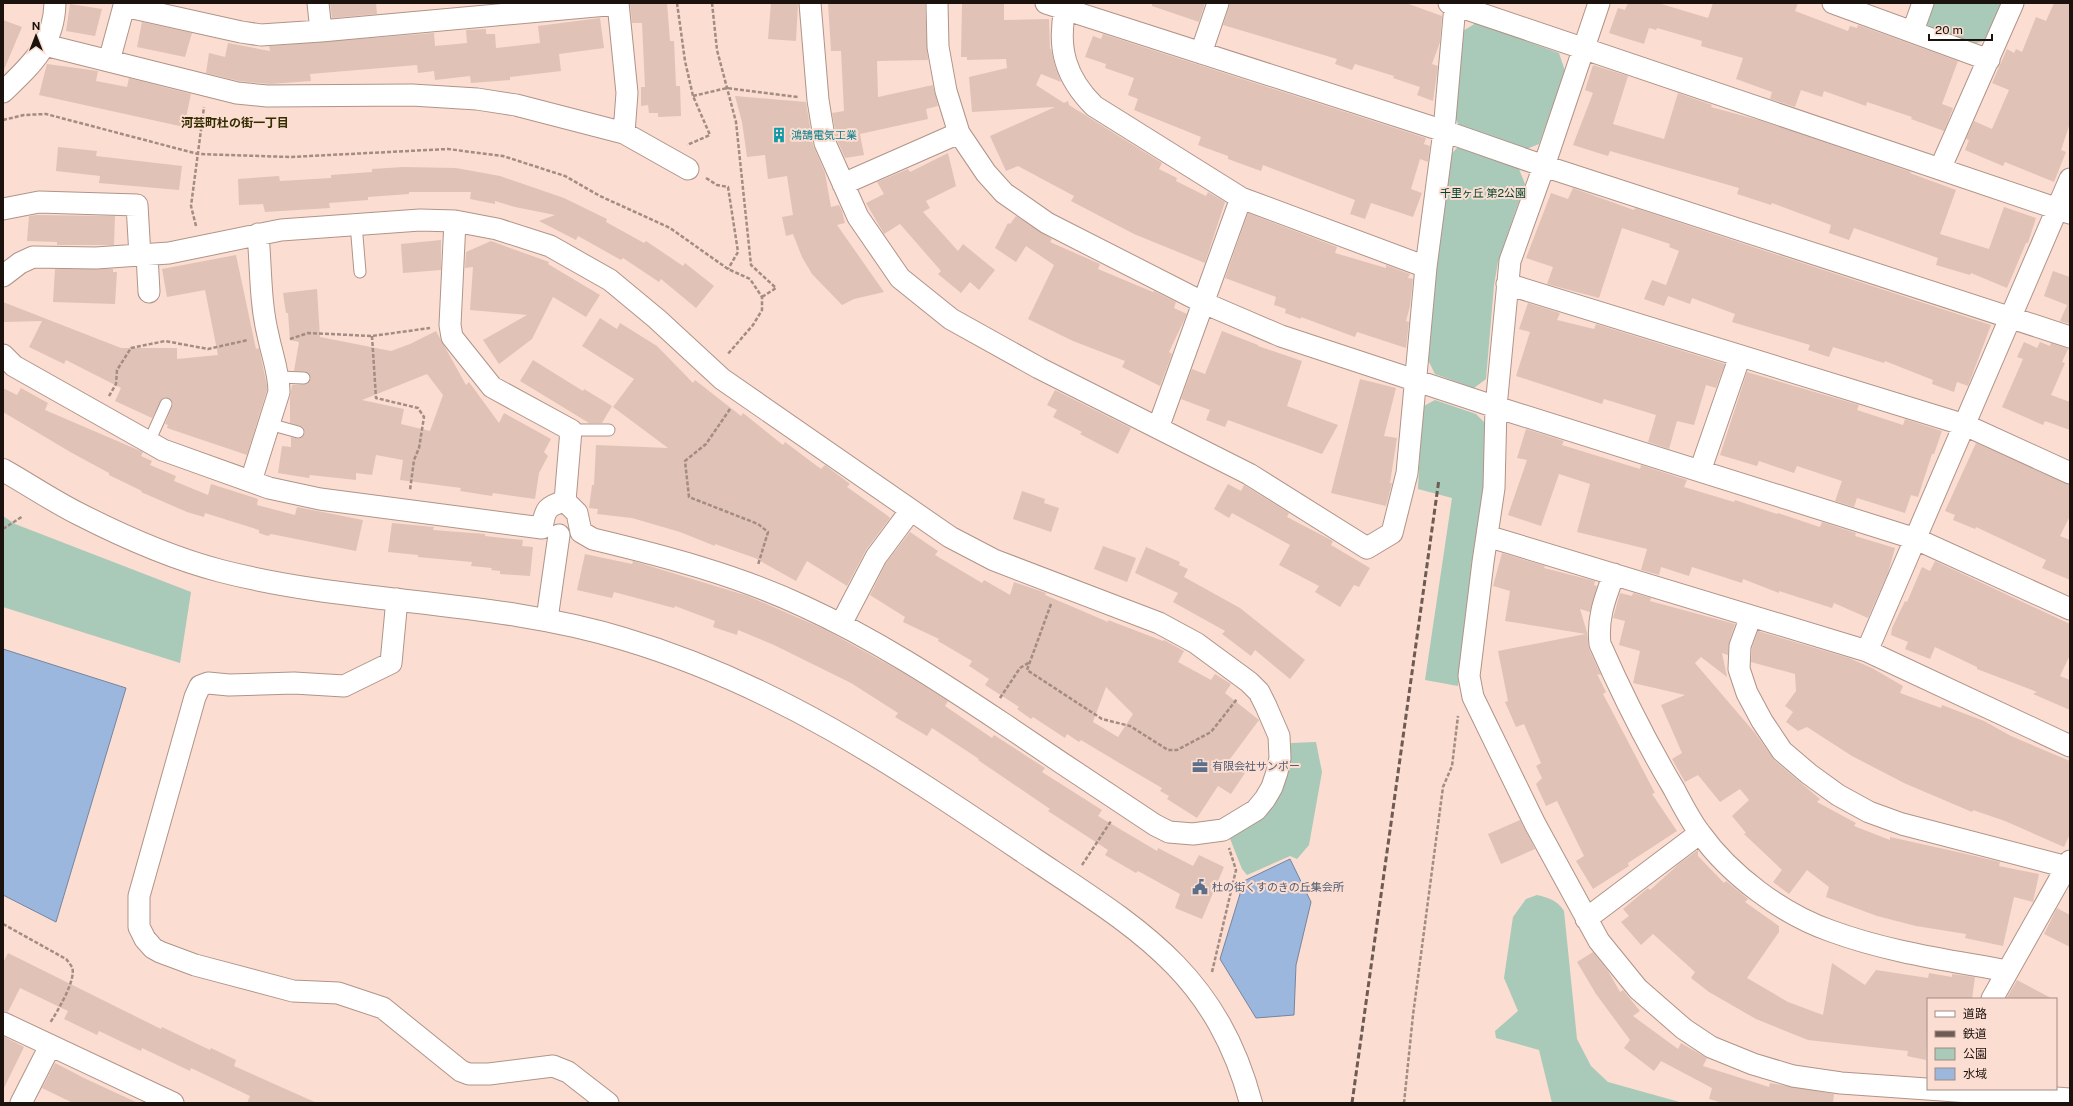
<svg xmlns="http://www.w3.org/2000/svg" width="2073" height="1106" font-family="'Public Sans','Noto Sans JP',sans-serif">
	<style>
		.green { fill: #a9c9b9 }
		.water { fill: #9cb7dd; stroke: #75859f }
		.building { fill: #e1c2b7; fill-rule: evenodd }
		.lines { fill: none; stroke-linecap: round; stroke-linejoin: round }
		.service-casing { stroke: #b09489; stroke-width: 13 }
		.minor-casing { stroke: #b09489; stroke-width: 23 }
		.tertiary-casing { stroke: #b09489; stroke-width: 24 }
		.path { stroke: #a28c83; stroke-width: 2.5; stroke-dasharray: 4 2; stroke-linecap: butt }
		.service { stroke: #fff; stroke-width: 11 }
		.minor { stroke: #fff; stroke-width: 21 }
		.tertiary { stroke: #fff; stroke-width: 22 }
		.rail { stroke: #6d5b54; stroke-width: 3; stroke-dasharray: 6 3; stroke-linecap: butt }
		.labels { text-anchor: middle; stroke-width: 4; stroke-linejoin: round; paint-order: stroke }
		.culture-label { font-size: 11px; fill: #0d838f; stroke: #fbddd1; text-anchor: start }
		.park-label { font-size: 11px; fill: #00452f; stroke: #fbddd1 }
		.service-label { font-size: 11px; fill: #4e5e75; stroke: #fbddd1; text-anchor: start }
		.neighbourhood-label { font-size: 12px; font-weight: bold; fill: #332d01; stroke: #fbddd1 }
	</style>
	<rect width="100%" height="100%" fill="#fbddd1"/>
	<path class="green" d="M1930,3H2003L1989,39L1974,44L1922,26Z
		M1476,23L1559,53L1565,71L1539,144L1524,150L1461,129L1453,114L1463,31Z
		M1459,146L1517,164L1525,184L1498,262L1494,285L1486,379L1474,388L1435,374L1428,360L1435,268L1451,154Z
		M1435,400L1476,414L1486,424L1484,501L1473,561L1458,686L1425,680L1452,498L1418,489L1422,407Z
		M3,516L15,524L191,592L180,663L3,607Z
		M1316,742L1322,772L1309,845L1297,859L1290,856L1247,875L1242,869L1229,836C1272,821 1291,788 1291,743Z
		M1537,895C1549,898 1557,900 1564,911L1577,1039L1591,1066L1608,1082L1683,1103H1552L1539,1050L1496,1038L1495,1031L1518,1011L1504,978L1513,917L1526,899Z"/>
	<path class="water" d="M3,649L126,688L56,922L3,895Z
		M1290,859L1311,902L1296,965L1294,1015L1256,1018L1220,959L1244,881Z"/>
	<path class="building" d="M330,3H376L377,14L332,18Z
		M630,3H667L670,41H674L676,86H680L681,116L658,117V113H649L648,105L641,106V87H645L642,23H632Z
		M771,3H798L796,41L768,39Z
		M828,3H925L928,60L877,61L878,97L933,85L938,106L926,109L928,119L860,134L864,155L845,158L837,140L832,113L844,111L841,51H831Z
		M962,3H1004V20L1049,19L1050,49H1051L1055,66L1061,82L1041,74L1036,85L1064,103L1068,101L1069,105L1162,163L1159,169L1177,178L1176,181L1206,196L1208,192L1225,202L1205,263L1134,234L1071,201L1074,196L1018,166L1006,171L990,136L1055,107L972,112L969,77L1007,68L1006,59L967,60V57H961Z
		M1152,3H1205L1199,22L1152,6Z
		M1230,3H1406L1442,16L1440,42L1432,64L1438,66L1433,101L1417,95L1420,87L1393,78L1394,76L1355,64L1352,70L1335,64L1337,59L1223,25Z
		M1628,3H1658L1708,18L1713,3H1798L1795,11L1848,31L1850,26L1857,28L1858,25L1958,61L1942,104L1953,108L1952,111L1944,131L1911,119L1912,117L1867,102L1866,106L1824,91L1822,97L1801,90L1795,107L1770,99L1772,92L1736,79L1743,58L1701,46L1702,41L1657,28L1656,30L1649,28L1644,44L1609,33L1618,8L1625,10Z
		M2054,3H2070V123L2061,150L2066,152L2054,182L2005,162L2003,166L1965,150L1969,140L1966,139L1974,121L1992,129L2009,90L1992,83L2007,49L2014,53L2016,49L2022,52L2036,17L2046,21Z
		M70,4L102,9L95,36L66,31Z
		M600,18L604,48L559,54L561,71L510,77V80L471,83L470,76L435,80L434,71L418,73L417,65L310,74L311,81L270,84L239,81L206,73L209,53L225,57L228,43L270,51L269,46L434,33L435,46L467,43L466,30L486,29V34H495L496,48L540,43L538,26Z
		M3,20L22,27L3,72Z
		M142,22L192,33L185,57L137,47Z
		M1103,34L1426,138L1424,144L1430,146L1428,162L1420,159L1411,189L1422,193L1413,217L1371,203L1365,219L1350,214L1355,200L1263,165L1261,171L1228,159V156L1198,145L1201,137L1134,110L1138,99L1128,95L1134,78L1105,68L1106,64L1085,57L1093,36L1101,39Z
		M47,64L98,71L96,81L127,87L129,78L191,94L184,127L39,95Z
		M1593,65L1628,76L1613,124L1664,139L1678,93L1712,105L1711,107L1762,121L1911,172L1910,173L1956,190L1940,234L1989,249L2004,207L2036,218L2028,243H2026L2007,288L1971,273L1970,275L1936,265L1938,258L1854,228L1849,240L1829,233L1831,225L1772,203L1771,205L1737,194L1739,188L1610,151L1608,156L1573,145L1593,93L1585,90Z
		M735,96L806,102L813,145L825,173L831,207L839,205L842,211L845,223L837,225L884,292L854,299L842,305L812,274L802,257L793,234L786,236L782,217L793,215L787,176L768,179L765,155L747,157L742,122Z
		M58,147L97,151L96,156L182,166L179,190L99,183L100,176L56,171Z
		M948,153L956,186L926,201L930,208L923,212L958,251L963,244L995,270L979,290L970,282L961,293L938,274L941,271L900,224L884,234L866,203L884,194L877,182L908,169L910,172Z
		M403,167L456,168L500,176L564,198L607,219L606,222L644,243L646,241L683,266L685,263L714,286L696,308L661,279L659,282L623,258L621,260L578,236L576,240L539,221L555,215L515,207L495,201V204L470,199L471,192H409V194L368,197V200L329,203L330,208L265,212L263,204L239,205L238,179L279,176L280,181L331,178V175L372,172V169Z
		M1573,188L1634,210L1635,208L1991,325L1968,386L1957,382L1954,392L1932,384L1933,380L1885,361L1884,363L1833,347L1829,357L1808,350L1810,345L1732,322L1735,314L1692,298L1690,304L1668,296L1664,306L1644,299L1652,280L1666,285L1679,251L1669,247L1670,244L1622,228L1599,298L1547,284L1553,267L1526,258L1551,193L1568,199Z
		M1248,213L1337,247L1335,253L1386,268V265L1410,274L1408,278L1413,279L1410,306L1406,321L1409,322L1406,348L1357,332L1355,337L1301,317V319L1285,313L1286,309L1274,305L1276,297L1225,278Z
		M37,215L115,216L114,245H57V242L27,241L29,216Z
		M1016,216L1052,239L1050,242L1100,264L1098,269L1153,292L1154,291L1176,302L1174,308L1187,314L1169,352L1172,354L1160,386L1122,367L1125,361L1073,341L1028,319L1054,265L1026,246L1016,262L995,248L1008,223L1010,224Z
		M441,240V270L403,273L401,244Z
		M491,241L549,262L548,264L600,295L586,317L553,297L532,339L499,364L483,340L527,315L470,310L473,267L465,268L466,252Z
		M236,255L256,349L259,348L267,386V390L247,455L167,428L168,425L165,424L173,404L169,398L162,399L152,418L115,401L121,388L66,360L64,364L29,347L42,321L4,322L3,302L121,348H177V359L218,355L205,290L167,297L162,269Z
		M55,269H113V272H117L115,304L53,302Z
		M2053,271L2070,277V324L2060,321L2067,305L2044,296Z
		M317,289L320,337L391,351L410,344L436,331L466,385L469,382L499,423L504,413L551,439L544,452L548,456L539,473L535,499L493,493L492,496L460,491L461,488L400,480L403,460L376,455L372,475L356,473V480L310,475L309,478L278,473L282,446L291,447V437L300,439L305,433L303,427L290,423V398L292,385L307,384L311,378L307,372L294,371L299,342L290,340L288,313H286L283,293ZM427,374L443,395L430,431L401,424L404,409L362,400Z
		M1528,303L1560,313L1557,320L1594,329L1596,324L1725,364L1716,388L1706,385L1694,425L1677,421L1669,449L1648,442L1656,415L1604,399L1602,404L1516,376L1530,332L1519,329Z
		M600,318L617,329L620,323L657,346L693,383L695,380L741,416L743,413L783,445L785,442L821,469L825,465L850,484L847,487L888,516L890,518L866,550L847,586L807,561L796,581L755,558L715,544V546L680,532L632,518L597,514L598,509L589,508L592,485H594L596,445L668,448L613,407L634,379L582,346Z
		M1222,331L1258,345V346L1302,361L1287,406L1338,425L1322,454L1228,420L1225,427L1206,420L1210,410L1181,399L1192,369L1205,374Z
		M2024,342L2037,348L2040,342L2050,346L2051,343L2068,349L2062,362L2065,363L2051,395L2070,402V430L2045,421L2043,425L2002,407L2023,359L2017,357Z
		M533,360L583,391L584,389L612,406L602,423H589L520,381Z
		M1747,372L1859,405L1857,410L1903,425L1905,419L1942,431L1934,454H1932L1918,497L1911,495L1905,513L1857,498L1854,507L1835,501L1842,481L1797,466L1794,473L1759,461L1757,466L1720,455Z
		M1360,379L1396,388L1384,436L1397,438L1390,483H1392L1386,506L1331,493Z
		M3,388L17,395L21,388L48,403L45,410L143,452L141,456L152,461L150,465L176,476L174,481L208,495L211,484L258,499L257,505L295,515L297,507L363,520L356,551L271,534L268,536L259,533V530L205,513L204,517L187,512L141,492L142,491L109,475V473L72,453L3,412Z
		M1055,390L1131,428L1118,454L1080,434L1082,432L1053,417L1057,410L1047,405Z
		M1526,429L1564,441L1562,445L1640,469L1641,465L1687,480L1684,487L1734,502L1735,500L1777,514L1778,513L1820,527L1822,522L1856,533L1855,536L1895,548L1888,573L1868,618L1834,603L1832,608L1779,591V593L1743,579L1742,583L1692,567L1689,576L1661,567L1659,575L1641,570L1647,549L1577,532L1590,484L1559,474L1541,526L1508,515L1527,460L1517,458Z
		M1976,443L2070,485V516L2060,536L2070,540V580L2042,568L2046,560L1976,527L1975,529L1953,520L1955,515L1945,511Z
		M1228,484L1241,491L1244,485L1289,513L1287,517L1333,541L1331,545L1370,568L1359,587L1354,585L1340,607L1315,592L1319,586L1279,565L1290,545L1232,513L1229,518L1214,509Z
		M1022,491L1045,499L1044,503L1059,508L1051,532L1013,519Z
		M392,523L434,527L433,530L485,534V536L523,540L522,546L533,547L530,576L500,574V571L491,570L492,568L471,566L472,562L418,557V555L388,552Z
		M910,532L938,551L935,555L982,583L984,580L1010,595L1014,582L1046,593L1045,595L1108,622V620L1163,641L1164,640L1184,651L1178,662L1211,680L1215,674L1231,684L1225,693L1259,720L1230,759L1241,766L1238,769L1245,773L1231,794L1218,786L1197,818L1167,799L1169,796L1160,791L1162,788L1121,764L1081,740L1079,742L1067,734L1065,738L1033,717L1031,719L1017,709L1019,707L985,685L989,679L969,666L972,661L938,641L939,639L903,622L905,617L870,595L886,563ZM1106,687L1133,714L1118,737L1093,722Z
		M1103,546L1136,558L1127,582L1094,569Z
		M1146,547L1180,562L1179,565L1188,569L1184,577L1240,608L1305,660L1290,679L1255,650L1251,656L1222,634L1225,631L1173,602L1178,593L1135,573Z
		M1502,553L1545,566L1544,568L1595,581L1594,585L1597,586L1590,612L1580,609L1587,632L1589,649L1601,675L1597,674L1606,692L1603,694L1655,793L1652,794L1677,831L1628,863L1629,866L1593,889L1576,861L1584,856L1557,801L1546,806L1536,784L1542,778L1536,766L1541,763L1524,724L1516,727L1505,702L1508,701L1498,651L1586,634L1505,621L1510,591L1493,586Z
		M585,554L632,564L633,561L643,564L748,596L824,629L900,671L948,701L945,706L992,738L994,735L1045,768L1042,772L1102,810L1098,816L1157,851L1158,848L1193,866L1199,855L1224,867L1202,919L1175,908L1180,894L1138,871L1136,873L1105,855L1108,850L1048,811L1050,809L978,760L979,759L932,728L927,736L895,717L898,713L851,683L774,645L738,630L737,635L713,627L715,621L675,606L674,608L614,592L612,598L577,590Z
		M1935,561L2070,624V655L2060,676L2070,680V710L2033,694L2037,692L1977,669V667L1935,647L1930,659L1905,649L1908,642L1891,635L1892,628L1905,601L1907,602L1922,567L1930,571Z
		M1620,593L1632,596L1633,593L1651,598L1650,601L1735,624L1729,642L1728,655L1722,653L1727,677L1701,657L1695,663L1755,733L1774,760L1820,799L1817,802L1856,823L1854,826L1890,840V837L1962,853L2000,862L1999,866L2039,874L2033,902L2014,897L2003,946L1965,938L1966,934L1916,926L1877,916L1826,897L1829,887L1807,870L1789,894L1773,882L1782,870L1744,834L1746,833L1732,816L1749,800L1740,789L1720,802L1698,775L1685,782L1672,759L1682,753L1661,705L1685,695L1633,683L1640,651L1619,645L1625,621L1613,618Z
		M1758,631L1849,658L1872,668L1903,686L1900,693L1941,708L1942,705L1984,721L2011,736L2070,761V834L2064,847L2005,821L1973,810L1972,812L1904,783L1852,756L1807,727L1798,731L1786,722L1793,712L1785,706L1796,691L1795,674L1751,662L1752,648Z
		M1520,820L1535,849L1501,864L1488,834Z
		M1698,850V856L1724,883L1726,881L1748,899L1745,902L1779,926V932L1747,978L1788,1002L1823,1015L1832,963L1865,985L1876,970L1928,978L1929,973L1952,977V974L1975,977L1972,999H1928L1926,1060L1907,1056L1908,1051L1808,1040L1756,1019L1709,992L1691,978L1695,972L1653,934L1641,945L1621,922L1629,916L1623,909L1648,888L1650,890L1680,863Z
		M2057,908L2070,915V947L2044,934Z
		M1593,952L1608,971L1620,992L1623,990L1640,1011L1633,1016L1678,1049L1681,1043L1707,1058L1703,1066L1769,1087L1770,1083L1834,1094L1833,1103H1723L1709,1099L1712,1088L1661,1061L1654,1071L1624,1048L1630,1040L1596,994L1577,962Z
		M8,953L161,1029L162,1027L210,1050L211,1048L236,1060L234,1066L317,1103H247L250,1096L191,1068L190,1071L142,1048L141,1051L99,1031L97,1035L64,1019L68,1011L20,988L8,1012L3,1011V963Z
		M2017,980L2053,999H2006Z
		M3,1036L24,1047L3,1090Z
		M55,1063L86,1079L138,1103H73L42,1088Z"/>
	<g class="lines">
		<defs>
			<path id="service" d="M356,224L360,272
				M279,377L304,378
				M269,424L298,432
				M571,430H609
				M149,442L166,404"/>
			<path id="minor" d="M618,3L627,93L624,133
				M810,3L818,100L825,143L858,217L900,278L951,319L1039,368L1249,474L1367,548L1392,533L1407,473L1426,267L1444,131L1455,5
				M937,3L938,47L946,91L959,133L986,173L1004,193L1047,223L1204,303L1281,336L1496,407L1916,539L2070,609
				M1046,3L1444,131L1544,166L2070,337
				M1449,3L2070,213
				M1599,3L1544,166L1510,261L1496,407L1494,488L1483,562L1469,676L1473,697L1535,824L1599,941L1638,989L1684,1029L1711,1047L1753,1064L1793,1076L1841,1083L2070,1099
				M1833,3L1989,60
				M1065,9C1057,49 1066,78 1094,106L1241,198L1426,267
				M321,31L618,4
				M1913,31L1923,3
				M45,45L237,93L267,96L412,95L477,99L516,105L624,133L688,169
				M1201,53L1218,3
				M109,61L124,6L241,32L261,35L321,31L318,3
				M3,92C31,65 54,45 55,3
				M1940,169L2013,3
				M843,184L959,133
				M3,209L39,202L137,205L140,256
				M455,221L450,325L452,337L492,387L571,430L565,501
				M147,255L149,292
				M3,276L20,263L33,257L96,258L169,253L281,230L420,220L455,221L497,229L550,246L610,280L657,319L722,379L950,537L994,560L1159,623L1196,643L1249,682L1259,692L1266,706L1279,736L1280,758L1277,772L1272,787L1265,799L1256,810L1223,830L1193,834L1169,832L1155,825C1105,792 1054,758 1004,724C938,680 875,639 803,606C737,575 664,556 593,539L581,532L577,513L565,501
				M1507,284L1965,425L2070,473
				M3,355L14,366L163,450L269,488L320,499L542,528C545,509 547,506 565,501
				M1158,428L1241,198
				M1700,471L1740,356
				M251,481L279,392C279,372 272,355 268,335C260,303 261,267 258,234
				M1487,536L1867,651L2070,746
				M1614,574C1605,598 1597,618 1600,644C1622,694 1646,742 1674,789C1682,804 1690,820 1700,833C1730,875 1782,914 1831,931C1888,952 1948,960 2007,971
				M397,599L391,663L344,686L294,683L229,685L208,683L200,686L195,697L139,896V927L145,939L153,948L160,952L195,965L293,991L338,993L383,1008L461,1071L469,1074H489L553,1066L568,1072L608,1103
				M1751,616L1740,646L1739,669L1747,693L1762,721L1782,751L1809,774L1838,795L1869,812L1902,824L2067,867
				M547,619L559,535
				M841,624L876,557L911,510
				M1867,651L2070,179
				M1586,919L1700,833
				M1992,999L2070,861
				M3,1023L173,1103
				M21,1103L50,1046"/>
			<path id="tertiary" d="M3,470C28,484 53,501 79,514C124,537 171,558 221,571C353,605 493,599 624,639C779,685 902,770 1034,859C1139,929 1216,973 1251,1103"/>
		</defs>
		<use href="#service" class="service-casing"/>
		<use href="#minor" class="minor-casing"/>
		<use href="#tertiary" class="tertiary-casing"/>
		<path class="path" d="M677,3L685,61L693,96L710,135L687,145
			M712,3L717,50L736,122L751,265L776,288L762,297
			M693,96L727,88L798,97
			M3,120L24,115L46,114L198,154L290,157L448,149L503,156L565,176L600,196L670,228L728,269L750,279L762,297V310L753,325L727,355
			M706,178L717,185L728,187L738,252L728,269
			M196,226L191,206L204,107
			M372,336L376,398L418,408L424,417L419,448L414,460L410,490
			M290,339L308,333L372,336L430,328
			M109,396L116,384L117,370L131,348L165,341L208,349L248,340
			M730,409L706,444L685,461L689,497L758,524L768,532L758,565
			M3,529L23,516
			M1051,604L1027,670L1102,719L1130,726L1168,750H1177L1211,732L1237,699
			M1000,698L1020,668L1030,662
			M1082,865L1111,821
			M3,924L66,959C68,961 70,964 72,967C77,979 57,1012 50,1023
			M1212,972L1236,870L1229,848
			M1404,1103L1413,1015L1443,787L1452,766L1458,716"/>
		<use href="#service" class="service"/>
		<use href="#minor" class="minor"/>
		<use href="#tertiary" class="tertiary"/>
		<path class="rail" d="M1352,1103L1439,479"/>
	</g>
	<defs>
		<symbol id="building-bare" viewBox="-9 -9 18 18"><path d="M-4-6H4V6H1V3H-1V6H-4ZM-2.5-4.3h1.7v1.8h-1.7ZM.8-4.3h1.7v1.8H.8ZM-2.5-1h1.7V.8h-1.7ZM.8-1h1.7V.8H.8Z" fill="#0f9aa8" stroke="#fbddd1" stroke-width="2.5" paint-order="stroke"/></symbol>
		<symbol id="office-bare" viewBox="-9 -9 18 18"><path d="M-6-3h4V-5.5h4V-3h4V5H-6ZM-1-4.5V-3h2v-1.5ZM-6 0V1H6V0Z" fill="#5c6f8a" stroke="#fbddd1" stroke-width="2.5" paint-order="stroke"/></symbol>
		<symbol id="civic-bare" viewBox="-9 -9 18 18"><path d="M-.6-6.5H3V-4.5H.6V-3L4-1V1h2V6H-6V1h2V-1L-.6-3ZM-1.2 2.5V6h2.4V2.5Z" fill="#5c6f8a" stroke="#fbddd1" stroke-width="2.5" paint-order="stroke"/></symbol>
	</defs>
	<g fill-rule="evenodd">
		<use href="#building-bare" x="768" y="124" width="22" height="22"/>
		<use href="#office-bare" x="1189" y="755" width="22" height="22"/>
		<use href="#civic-bare" x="1189" y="876" width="22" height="22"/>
	</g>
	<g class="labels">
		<g class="culture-label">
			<text x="791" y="139">鴻鵠電気工業</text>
		</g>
		<g class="park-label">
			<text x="1483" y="197">千里ヶ丘 第2公園</text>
		</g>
		<g class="service-label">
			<text x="1212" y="770">有限会社サンポー</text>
			<text x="1212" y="891">杜の街くすのきの丘集会所</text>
		</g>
		<g class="neighbourhood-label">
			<text x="235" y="127">河芸町杜の街一丁目</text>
		</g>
	</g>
	<rect width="2073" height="1106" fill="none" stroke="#1b110d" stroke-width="8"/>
	<rect x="1927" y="998" width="130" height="92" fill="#fbddd1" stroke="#a18b83"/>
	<rect x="1935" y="1011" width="20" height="6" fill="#ffffff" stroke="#a18b83"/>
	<text x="1963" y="1018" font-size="12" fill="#1b110d">道路</text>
	<rect x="1935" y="1031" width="20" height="6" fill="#6d5b54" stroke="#a18b83"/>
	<text x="1963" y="1038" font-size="12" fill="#1b110d">鉄道</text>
	<rect x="1935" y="1048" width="20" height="12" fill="#a9c9b9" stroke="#a18b83"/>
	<text x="1963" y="1058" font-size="12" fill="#1b110d">公園</text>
	<rect x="1935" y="1068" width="20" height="12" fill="#9cb7dd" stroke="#a18b83"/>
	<text x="1963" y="1078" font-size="12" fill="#1b110d">水域</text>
	<g transform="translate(36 36)" stroke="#fbddd1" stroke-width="3" paint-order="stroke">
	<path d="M0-3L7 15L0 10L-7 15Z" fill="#1b110d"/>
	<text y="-6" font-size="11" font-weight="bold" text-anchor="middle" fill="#1b110d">N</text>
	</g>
	<path d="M1929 34v6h63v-6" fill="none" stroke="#1b110d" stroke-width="2"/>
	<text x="1935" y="34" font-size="12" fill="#1b110d" stroke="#fbddd1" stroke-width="3" paint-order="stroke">20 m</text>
</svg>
